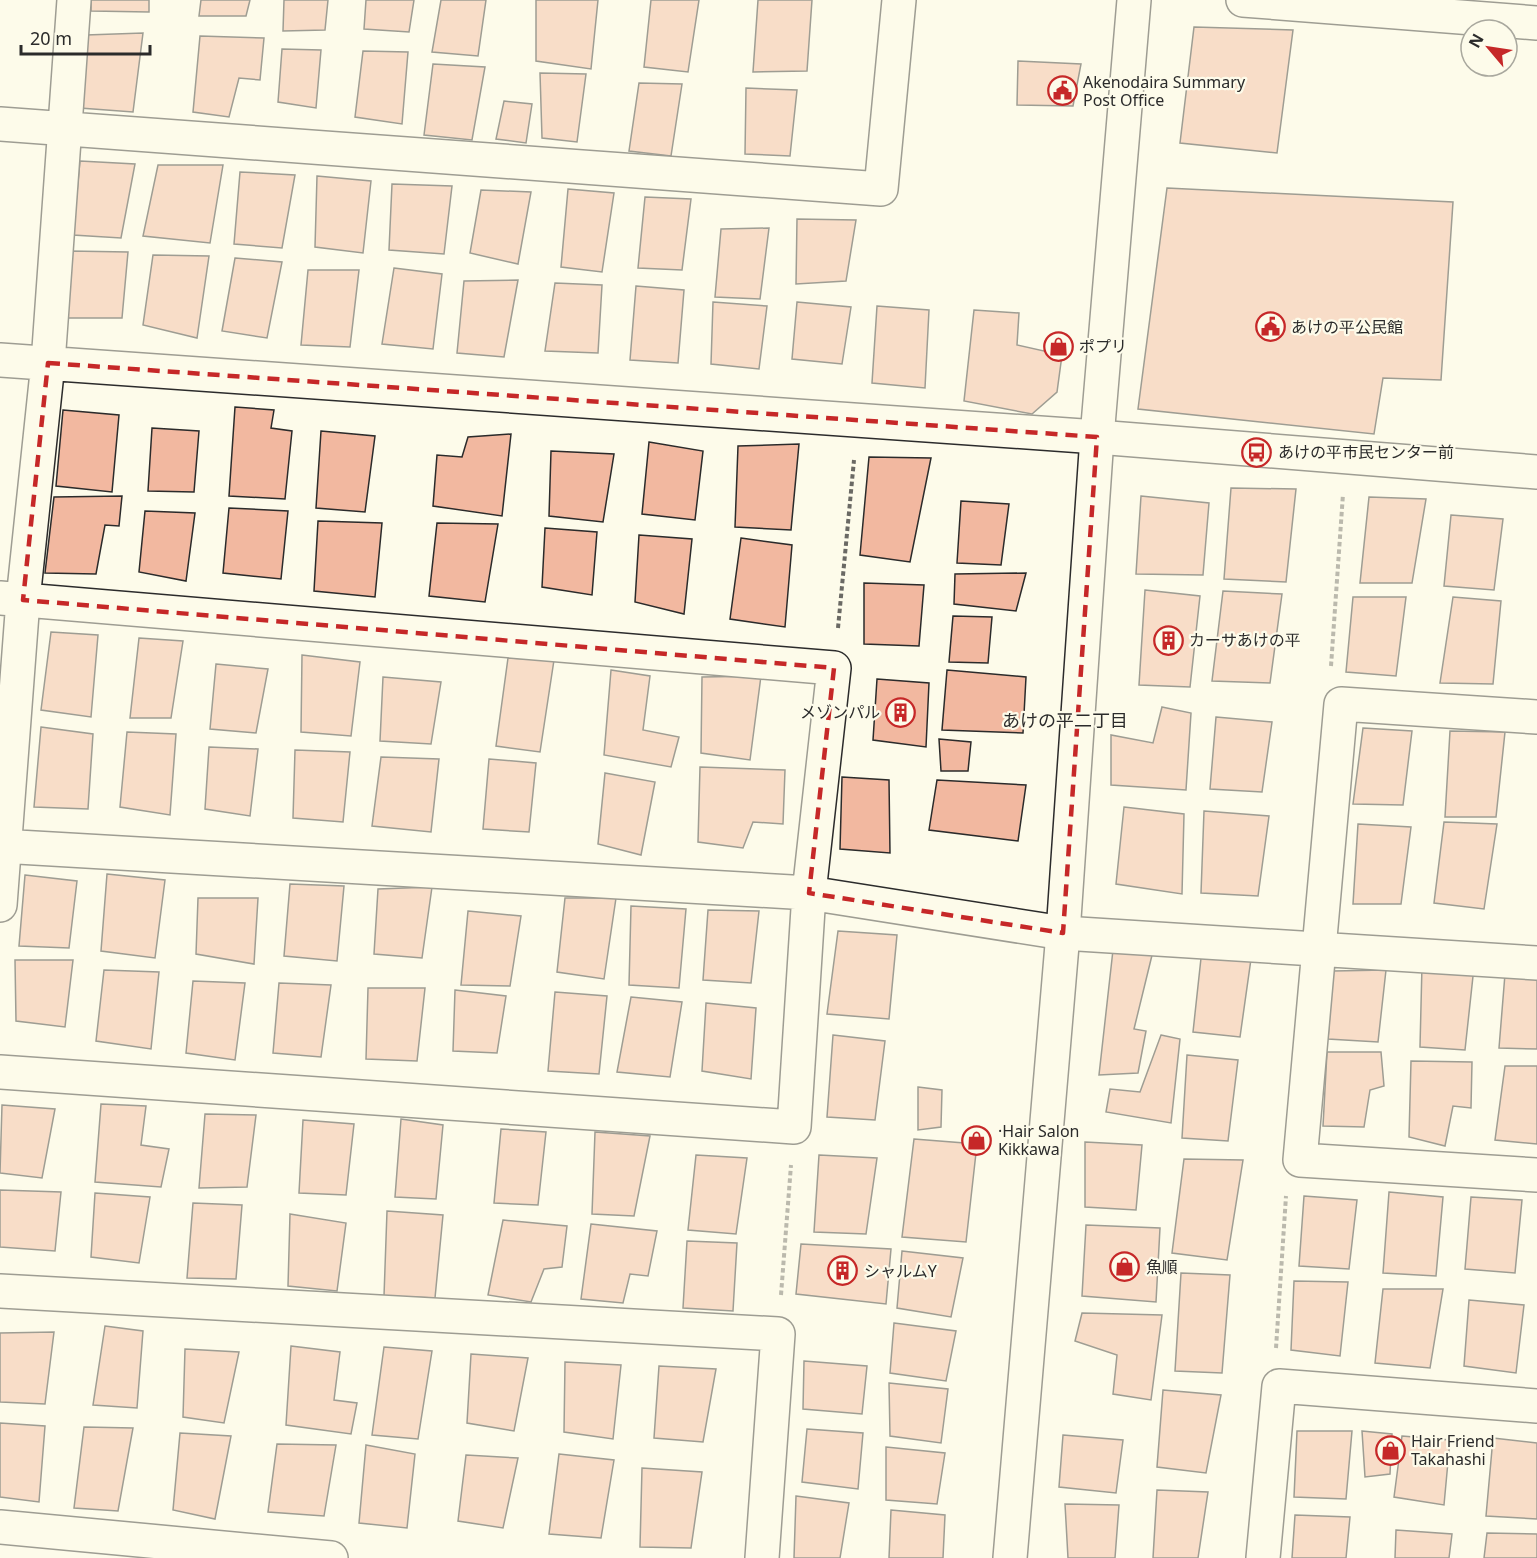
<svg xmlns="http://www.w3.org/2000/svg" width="1537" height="1558" font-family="'Noto Sans','Noto Sans JP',sans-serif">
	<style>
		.building { fill: #f2b8a0; stroke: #2b2b2b; stroke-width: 1.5 }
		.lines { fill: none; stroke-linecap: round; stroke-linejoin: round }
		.minor-casing { stroke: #2b2b2b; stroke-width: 36 }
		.tertiary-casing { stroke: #2b2b2b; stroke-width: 36 }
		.path { stroke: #6a6964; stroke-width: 4; stroke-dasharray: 4.5 3; stroke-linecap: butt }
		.minor { stroke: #fdfbea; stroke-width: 33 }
		.tertiary { stroke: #fdfbea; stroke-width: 33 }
		.marked { fill: none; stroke: #c62828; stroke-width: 4.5; stroke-dasharray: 12 8; stroke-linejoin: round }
		.labels { text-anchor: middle; stroke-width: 4.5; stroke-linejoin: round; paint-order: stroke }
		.poi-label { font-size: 16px; fill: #2b2b2b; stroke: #fdfbea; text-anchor: start }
		.neighbourhood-label { font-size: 18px; fill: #2b2b2b; stroke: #fdfbea }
	</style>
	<rect width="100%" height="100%" fill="#fdfbea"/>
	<path class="building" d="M91,0H149V12L91,11Z
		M201,0H250L246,16H199Z
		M284,0H328L325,30L283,31Z
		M366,0H414L409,32L364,29Z
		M441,0H486L478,56L432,52Z
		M536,0H598L591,69L536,61Z
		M651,0H699L688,72L644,67Z
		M758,0H812L807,71L753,72Z
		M1194,27L1293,30L1277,153L1180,143Z
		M143,33L133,112L80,108L86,35Z
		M200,36L264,38L260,80L239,78L229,117L193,112Z
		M282,49L321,50L316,108L278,102Z
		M363,51L408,52L402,124L355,117Z
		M1018,61L1081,64L1073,106L1017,105Z
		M433,64L485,67L472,140L424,135Z
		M540,73L586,74L577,142L542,138Z
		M639,83L682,84L671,156L629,151Z
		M746,88L797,90L790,156L745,154Z
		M504,101L532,104L526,143L496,139Z
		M80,161L135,164L121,238L73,235Z
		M158,165H223L210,243L143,236Z
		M240,172L295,175L282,248L234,244Z
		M317,176L371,181L363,253L315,247Z
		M392,184L452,186L444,254L389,250Z
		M1167,188L1453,202L1441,380L1383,378L1374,434L1138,409Z
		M568,189L614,193L602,272L561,267Z
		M481,190L531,192L518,264L470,253Z
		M645,197L691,199L682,270L638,268Z
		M797,219L856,220L846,281L796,284Z
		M769,228L760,299L715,297L721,229Z
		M69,251L128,252L122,318H66Z
		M153,255L209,256L197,338L143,325Z
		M235,258L282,262L267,338L222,331Z
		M394,268L442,274L433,349L382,344Z
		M308,270H359L350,347L301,345Z
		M518,280L504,357L457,353L464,281Z
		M555,283L602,285L598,353L545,351Z
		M636,286L684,290L678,363L630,360Z
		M713,302L767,306L759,369L711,364Z
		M797,302L851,307L842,364L792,359Z
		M877,306L929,310L925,388L872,383Z
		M974,310L1019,313L1017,345L1062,355L1057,392L1032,414L964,401Z
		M235,407L274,410L271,428L292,431L285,499L229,496Z
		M63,410L119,415L112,492L56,486Z
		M152,428L199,431L194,492L148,491Z
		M321,431L375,436L365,512L316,508Z
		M511,434L502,516L433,506L437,455L462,457L468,437Z
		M649,442L703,451L695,520L642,514Z
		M799,444L791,530L735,527L738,446Z
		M551,451L614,454L603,522L549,516Z
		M869,457L931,458L910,562L860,555Z
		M1231,488L1296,489L1286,582L1224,579Z
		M122,496L119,526L105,525L96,574L45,573L54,497Z
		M1141,496L1209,503L1203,575L1136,574Z
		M1369,497L1426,499L1412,583H1360Z
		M961,501L1009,504L1001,565L957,563Z
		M229,508L288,511L281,579L223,573Z
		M145,511L195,513L186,581L139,572Z
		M1451,515L1503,519L1494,590L1444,586Z
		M318,521L382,523L375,597L314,591Z
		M437,523L498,524L485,602L429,596Z
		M545,528L597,532L592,595L542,587Z
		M639,535L692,539L684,614L635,602Z
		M741,538L792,545L785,627L730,619Z
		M1026,573L1016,611L954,604L955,574Z
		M864,583L924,585L919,646L864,644Z
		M1145,590L1200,596L1190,687L1139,685Z
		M1223,591L1282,594L1270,683L1212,681Z
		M1353,597H1406L1396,676L1346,672Z
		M1453,597L1501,601L1493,684L1440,683Z
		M953,616L992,617L988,663L949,662Z
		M51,632L98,635L91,717L41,710Z
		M139,638L183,641L171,718H130Z
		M302,655L360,662L351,736L301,732Z
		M508,658L554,660L540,752L496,746Z
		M216,664L268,669L256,733L210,729Z
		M611,670L650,676L643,730L679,737L671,767L604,755Z
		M947,670L1026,677L1023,733L942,730Z
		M761,676L750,760L701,753L702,677Z
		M383,677L441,682L431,744L380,741Z
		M877,679L929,683L926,747L873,740Z
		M1162,707L1191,713L1186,790L1111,785V735L1153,743Z
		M1216,717L1272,722L1262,792L1210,789Z
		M41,727L93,734L88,809L34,807Z
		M1363,728L1412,731L1403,805L1353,804Z
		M1450,731L1505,732L1496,817H1445Z
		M127,732L176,734L170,815L120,807Z
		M939,739L971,742L968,771H941Z
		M209,747L258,749L250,816L205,809Z
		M295,750L350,752L343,822L293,818Z
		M381,757L439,759L431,832L372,826Z
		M489,759L536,763L529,832L483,829Z
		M700,767L785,770L783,824L753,822L743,848L698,842Z
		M605,773L655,782L641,855L598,844Z
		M842,777L889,780L890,853L840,849Z
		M937,780L1026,785L1018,841L929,830Z
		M1124,807L1184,814L1182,894L1116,884Z
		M1204,811L1269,816L1258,896L1201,893Z
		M1444,822L1497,824L1484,909L1434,903Z
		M1358,824L1411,827L1401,904H1353Z
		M107,874L165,880L155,958L101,951Z
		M25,875L77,881L69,948L19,946Z
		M290,884L344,886L337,961L284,956Z
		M432,887L422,958L374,954L378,889Z
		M198,898H258L254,964L196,954Z
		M565,898H616L604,979L557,972Z
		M631,906L686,909L679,988L629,985Z
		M708,910L759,911L751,983L703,980Z
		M468,911L521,916L510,986L461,985Z
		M838,931L897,935L889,1019L827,1014Z
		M1114,941L1154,947L1134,1029L1146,1031L1138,1073L1099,1075Z
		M1202,949L1252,952L1240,1037L1193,1032Z
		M15,960H73L65,1027L16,1021Z
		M1422,965L1474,967L1465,1050L1420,1047Z
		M104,970L159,972L151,1049L96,1041Z
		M1386,970L1378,1042L1328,1039L1333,971Z
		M1505,974L1537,976V1049L1499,1048Z
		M193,981L245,983L235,1060L186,1053Z
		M279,983L331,985L321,1057L273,1053Z
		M368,988H425L417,1061L366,1059Z
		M455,990L506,996L497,1053L453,1051Z
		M555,992L607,996L599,1074L548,1071Z
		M631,997L682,1002L670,1077L617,1072Z
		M706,1003L756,1008L751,1079L702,1071Z
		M833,1035L885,1041L875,1120L827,1117Z
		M1161,1035L1180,1039L1171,1123L1106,1112L1110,1089L1140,1092Z
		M1327,1052H1381L1384,1086L1370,1090L1364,1127L1323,1126Z
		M1187,1055L1238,1060L1228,1141L1182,1138Z
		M1411,1061L1472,1062L1471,1108L1453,1106L1445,1146L1409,1137Z
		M1505,1066H1537V1144L1495,1140Z
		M918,1087L942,1090L941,1127L918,1130Z
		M101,1104L146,1106L141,1145L169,1149L161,1187L95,1182Z
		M2,1105L55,1109L42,1178L0,1173Z
		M205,1114L256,1115L247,1187L199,1188Z
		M401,1119L443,1125L436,1199L395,1197Z
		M303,1120L354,1124L346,1195L299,1193Z
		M501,1129L546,1132L538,1205L494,1203Z
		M595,1132L650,1136L634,1216L592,1214Z
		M914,1139L977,1144L966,1242L902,1237Z
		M1085,1142L1142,1145L1136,1210L1085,1207Z
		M696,1155L747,1158L736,1234L688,1230Z
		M819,1155L877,1158L866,1234L814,1232Z
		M1184,1159L1243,1160L1227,1260L1172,1253Z
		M0,1190L61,1192L55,1251L0,1247Z
		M1389,1192L1443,1197L1436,1276L1383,1273Z
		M95,1193L150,1197L139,1263L91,1257Z
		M1304,1196L1357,1200L1349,1269L1299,1266Z
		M1471,1197L1522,1200L1515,1273L1465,1269Z
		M193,1203L242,1205L236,1279L187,1278Z
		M387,1211L443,1215L435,1298L384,1296Z
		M290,1214L346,1223L337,1291L288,1286Z
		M503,1220L567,1226L562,1267L544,1269L531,1302L488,1295Z
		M591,1224L657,1231L648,1276L630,1274L623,1303L581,1299Z
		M1086,1225L1160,1228L1156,1302L1082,1296Z
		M687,1241L737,1243L733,1311L683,1308Z
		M801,1244L891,1249L886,1304L796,1294Z
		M902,1251L963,1258L951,1317L897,1308Z
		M1181,1273L1230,1275L1222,1373L1175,1371Z
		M1294,1281L1348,1282L1340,1356L1291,1350Z
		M1383,1289H1443L1430,1368L1375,1363Z
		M1469,1300L1524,1305L1516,1373L1464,1366Z
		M1082,1313L1162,1315L1151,1400L1113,1394L1117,1355L1075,1341Z
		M894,1323L956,1331L946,1381L890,1373Z
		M105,1326L143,1331L137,1408L93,1405Z
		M54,1332L45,1404L0,1402V1333Z
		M291,1346L340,1352L334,1400L357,1403L351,1434L286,1425Z
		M384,1347L432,1351L418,1439L372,1435Z
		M185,1349L239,1352L224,1423L183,1417Z
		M471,1354L528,1358L514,1431L467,1423Z
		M804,1361L867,1366L862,1414L803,1409Z
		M565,1362L621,1365L613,1439L564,1432Z
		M659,1366L716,1369L703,1442L654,1438Z
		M889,1383L948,1389L941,1443L890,1436Z
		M1163,1390L1221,1395L1206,1473L1157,1467Z
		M0,1423L45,1426L39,1502L0,1497Z
		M84,1427L133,1428L118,1511L74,1508Z
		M807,1429L863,1433L858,1489L802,1482Z
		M1297,1431H1352L1346,1499L1294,1497Z
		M1362,1431L1392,1434L1390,1474L1365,1477Z
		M180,1433L231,1436L215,1519L173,1510Z
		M1063,1435L1123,1440L1116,1493L1059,1487Z
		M1402,1436L1450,1440L1444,1505L1394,1497Z
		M1493,1438L1537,1443V1519L1486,1516Z
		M277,1444L336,1445L324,1516L268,1512Z
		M366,1445L415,1454L407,1528L359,1523Z
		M886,1447L945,1453L937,1504L886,1500Z
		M559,1454L614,1460L601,1538L549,1534Z
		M466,1455L518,1458L503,1528L458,1521Z
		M642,1468L702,1472L691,1548L640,1547Z
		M1157,1490L1208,1492L1198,1558H1153Z
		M796,1496L849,1503L840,1558H794Z
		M1065,1504L1119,1505L1115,1558H1068Z
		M891,1510L945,1515L943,1558H889Z
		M1295,1515L1350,1517L1346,1558H1292Z
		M1396,1530L1452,1534L1449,1558H1395Z
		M1487,1533L1537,1534V1558H1484Z"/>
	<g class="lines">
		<defs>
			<path id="minor" d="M1243,0L1537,23
				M0,124L881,189L899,0
				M0,360L1097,437L1537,472
				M0,598L834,668L809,893L794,1127L0,1072
				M1537,717L1341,704L1300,1160L1537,1175
				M0,846L809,893L1063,933L1537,963
				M0,905L23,600L48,363L74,0
				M0,1291L778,1334L762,1558
				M0,1527L331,1558
				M1263,1558L1279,1386L1537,1406"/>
			<path id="tertiary" d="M1010,1558L1063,933L1097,437L1134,0"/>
		</defs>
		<use href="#minor" class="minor-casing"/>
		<use href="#tertiary" class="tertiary-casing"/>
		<path class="path" d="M838,628L854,460
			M1331,666L1343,494
			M781,1295L791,1165
			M1276,1348L1286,1196"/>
		<use href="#minor" class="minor"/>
		<use href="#tertiary" class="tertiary"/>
	</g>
	<path d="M0 0H1537V1558H0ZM48,363L1097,437L1063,933L809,893L834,668L23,600Z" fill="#fdfbea" fill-opacity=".55" fill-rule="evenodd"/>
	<path class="marked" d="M48,363L1097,437L1063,933L809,893L834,668L23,600Z"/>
	<defs>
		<symbol id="civic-ring" viewBox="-11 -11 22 22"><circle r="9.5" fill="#fdfbea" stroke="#c62828" stroke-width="1.5"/><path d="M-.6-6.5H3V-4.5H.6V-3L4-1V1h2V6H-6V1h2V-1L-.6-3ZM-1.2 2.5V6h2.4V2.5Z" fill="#c62828"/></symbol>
		<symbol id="shop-ring" viewBox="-11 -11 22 22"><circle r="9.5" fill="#fdfbea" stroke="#c62828" stroke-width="1.5"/><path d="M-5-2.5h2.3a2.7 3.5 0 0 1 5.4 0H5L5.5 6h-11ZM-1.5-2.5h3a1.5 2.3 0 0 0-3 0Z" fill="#c62828"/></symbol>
		<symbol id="bus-ring" viewBox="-11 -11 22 22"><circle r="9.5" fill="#fdfbea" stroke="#c62828" stroke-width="1.5"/><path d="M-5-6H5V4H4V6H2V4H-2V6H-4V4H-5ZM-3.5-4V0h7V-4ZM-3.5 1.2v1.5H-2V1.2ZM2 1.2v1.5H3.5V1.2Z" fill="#c62828"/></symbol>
		<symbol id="building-ring" viewBox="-11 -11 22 22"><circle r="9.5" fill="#fdfbea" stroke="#c62828" stroke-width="1.5"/><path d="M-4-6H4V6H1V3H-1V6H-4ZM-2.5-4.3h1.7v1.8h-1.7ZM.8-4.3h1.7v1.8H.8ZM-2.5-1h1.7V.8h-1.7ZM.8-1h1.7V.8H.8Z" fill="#c62828"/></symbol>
	</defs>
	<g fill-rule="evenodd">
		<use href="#civic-ring" x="1046" y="74" width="33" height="33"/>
		<use href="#civic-ring" x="1254" y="310" width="33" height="33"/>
		<use href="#shop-ring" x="1042" y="330" width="33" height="33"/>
		<use href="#bus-ring" x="1240" y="436" width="33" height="33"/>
		<use href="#building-ring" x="1152" y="624" width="33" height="33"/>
		<use href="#building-ring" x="884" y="696" width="33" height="33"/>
		<use href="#shop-ring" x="960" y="1124" width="33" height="33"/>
		<use href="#shop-ring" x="1108" y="1250" width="33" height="33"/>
		<use href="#building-ring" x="826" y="1254" width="33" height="33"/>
		<use href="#shop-ring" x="1374" y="1434" width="33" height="33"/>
	</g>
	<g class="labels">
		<g class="poi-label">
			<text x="1083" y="88">Akenodaira Summary<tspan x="1083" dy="18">Post Office</tspan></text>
			<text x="1291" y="333">あけの平公民館</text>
			<text x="1079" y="352">ポプリ</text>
			<text x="1278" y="458">あけの平市民センター前</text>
			<text x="1189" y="646">カーサあけの平</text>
			<text x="880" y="718" text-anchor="end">メゾンパル</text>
			<text x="998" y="1137">·Hair Salon<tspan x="998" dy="18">Kikkawa</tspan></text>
			<text x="1146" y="1273">魚順</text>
			<text x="864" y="1277">シャルムY</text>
			<text x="1411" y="1447">Hair Friend<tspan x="1411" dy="18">Takahashi</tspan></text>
		</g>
		<g class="neighbourhood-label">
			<text x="1065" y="727">あけの平二丁目</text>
		</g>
	</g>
	<g transform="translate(1489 48) rotate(299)"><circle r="28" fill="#fdfbea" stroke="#a9a89e" stroke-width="1.5"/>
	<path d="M0-4.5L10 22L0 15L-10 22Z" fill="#c62828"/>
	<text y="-9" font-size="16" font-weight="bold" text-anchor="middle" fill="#2b2b2b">N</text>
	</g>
	<path d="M21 45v9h129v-9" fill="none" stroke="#2b2b2b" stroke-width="3"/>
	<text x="30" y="45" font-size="18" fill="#2b2b2b" stroke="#fdfbea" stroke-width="4.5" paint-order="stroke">20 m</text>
</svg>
